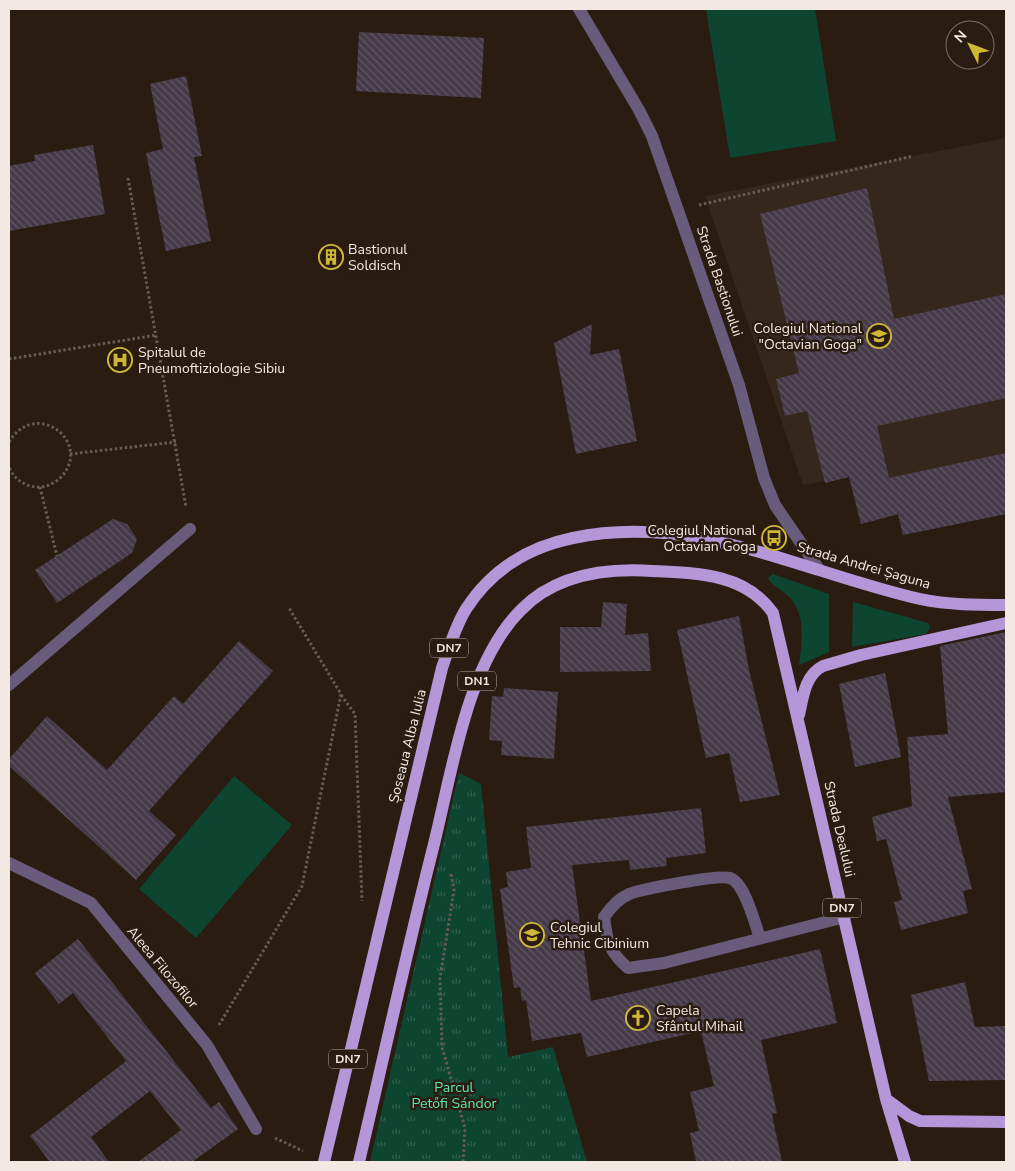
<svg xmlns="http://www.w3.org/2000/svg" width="1015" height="1171" font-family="'Nunito Sans',sans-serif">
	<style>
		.education { fill: #36271c }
		.grass { fill: #0e4531 }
		.park { fill: url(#park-tufts) }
		.building { fill: url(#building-back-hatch) }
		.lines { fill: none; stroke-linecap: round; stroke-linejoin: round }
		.path { stroke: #685b51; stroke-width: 3; stroke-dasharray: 2.5 2.5; stroke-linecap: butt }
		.minor { stroke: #695b7b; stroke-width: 12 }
		.major { stroke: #b596d9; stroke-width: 12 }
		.labels { text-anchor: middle; stroke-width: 5; stroke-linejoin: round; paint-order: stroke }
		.shield { fill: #2a1c11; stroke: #b7aca3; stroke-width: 1 }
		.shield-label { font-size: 12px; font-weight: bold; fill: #f3e9e2 }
		.poi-label { font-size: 14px; fill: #f3e9e2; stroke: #2a1c11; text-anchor: start }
		.street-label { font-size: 14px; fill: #f3e9e2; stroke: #2a1c11 }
		.park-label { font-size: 14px; fill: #5be9b1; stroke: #2a1c11 }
	</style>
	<defs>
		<pattern id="park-tufts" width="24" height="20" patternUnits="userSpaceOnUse" patternTransform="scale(1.25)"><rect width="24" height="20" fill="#0e4531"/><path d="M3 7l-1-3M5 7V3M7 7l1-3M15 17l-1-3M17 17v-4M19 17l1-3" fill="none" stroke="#32604f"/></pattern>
		<pattern id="building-back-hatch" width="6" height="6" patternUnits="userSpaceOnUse" patternTransform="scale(1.25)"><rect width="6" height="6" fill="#463a49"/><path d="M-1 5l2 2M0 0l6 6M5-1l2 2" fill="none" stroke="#615663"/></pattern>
	</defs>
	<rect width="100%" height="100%" fill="#2a1c11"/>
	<path class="education" d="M1006,138V514L903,535L898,515L861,524L849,477L803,485L705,196Z"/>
	<path class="grass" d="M706,9H815L836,141L730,158Z
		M773,574L829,594V652L799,665C802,642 807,611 786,594C780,589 771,585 768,578Z
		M853,602L928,623L930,628L926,634L852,647Z
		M234,776L292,825L196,938L139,889Z"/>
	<path class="park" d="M459,773L481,784L508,1057L553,1047L587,1162H370Z"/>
	<path class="building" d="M359,32L484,38L481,98L356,91Z
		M186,76L202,156L194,157L211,241L166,251L146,153L163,149L150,84Z
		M93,145L105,214L9,231V166L35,161L34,155Z
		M867,188L894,319L1006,294V398L877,426L889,478L1006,453V514L903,535L898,514L861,524L849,477L825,483L807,411L785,416L776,379L799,373L760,214Z
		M592,324L590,355L619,349L637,441L576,454L554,343Z
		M113,519L127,524L137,539L132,553L57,603L35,570Z
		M603,602L627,604L625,635L648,633L651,671L560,672V627H601Z
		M739,616L749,670L780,795L740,802L729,753L706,758L677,630Z
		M1006,632V792L948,797L972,889L963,891L968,913L901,930L894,902L902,900L886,839L877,841L872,817L912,806L907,737L948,734L940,646Z
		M239,641L273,671L149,811L176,835L136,880L9,766V759L47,716L107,770L174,696L183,704Z
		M885,673L901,757L855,767L839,684Z
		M504,688L558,692L554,759L501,755L502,741L489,740L492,696L503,697Z
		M701,808L706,853L666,858L667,866L630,870L629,860L572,865L591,1001L820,949L837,1023L761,1040L777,1113L772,1114L782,1162H696L690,1133L699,1131L690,1092L714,1086L701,1031L587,1057L581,1033L532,1041L526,1000L522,1001L520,987L514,988L500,889L508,887L506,872L531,868L526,827Z
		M78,939L211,1108L219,1102L238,1129L192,1162H138L181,1130L150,1091L91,1137L109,1162H50L30,1136L126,1061L73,993L59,1004L35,973Z
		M965,982L975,1027L1006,1026V1080L929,1081L911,995Z"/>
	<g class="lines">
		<path class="path" d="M128,178L186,507
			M699,205L913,156
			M9,359L157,335
			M9,442C35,399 91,440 63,475C56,483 46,488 35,487C23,485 14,479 9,467
			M70,454L176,442
			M40,487L57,556
			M341,695L355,714L362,901
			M451,874L454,890L440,978L442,1047L465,1128L463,1162
			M219,1025L302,886L341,694L289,608
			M275,1138L303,1151"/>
		<path class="minor" d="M579,9L639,110L652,136L739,385L764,478L775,505L818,568
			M9,685L190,529
			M9,863L91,903L207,1045L256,1129
			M760,938C755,924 745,883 730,878C719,874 643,889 629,894C618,899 611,907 604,917C607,941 609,952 628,968L664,963L845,917"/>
		<path class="major" d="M799,715C803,697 805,675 823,666L861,655L1006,623
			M886,1099L909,1116L920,1121L1006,1122
			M324,1162L442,668C449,648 455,627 466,609C491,570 529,547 573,538C694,512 805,573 920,599C949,605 977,605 1006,605
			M359,1162C384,1056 407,950 434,844C452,772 467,663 521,610C555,575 606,568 652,571C696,573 745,573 773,613L886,1099L905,1162"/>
	</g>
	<defs>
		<symbol id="building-ring" viewBox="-11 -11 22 22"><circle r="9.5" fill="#2a1c11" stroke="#cfb837" stroke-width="1.5"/><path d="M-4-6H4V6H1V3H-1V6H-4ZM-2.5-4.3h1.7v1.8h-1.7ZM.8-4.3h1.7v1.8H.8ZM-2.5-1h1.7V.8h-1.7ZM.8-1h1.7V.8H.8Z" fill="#cfb837"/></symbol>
		<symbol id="school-ring" viewBox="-11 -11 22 22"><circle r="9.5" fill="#2a1c11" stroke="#cfb837" stroke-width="1.5"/><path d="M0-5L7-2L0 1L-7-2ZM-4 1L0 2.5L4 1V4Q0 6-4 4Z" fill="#cfb837"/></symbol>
		<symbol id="hospital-ring" viewBox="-11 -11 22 22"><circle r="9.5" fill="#2a1c11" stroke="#cfb837" stroke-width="1.5"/><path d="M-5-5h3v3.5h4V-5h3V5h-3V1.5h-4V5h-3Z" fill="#cfb837"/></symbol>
		<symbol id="bus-ring" viewBox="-11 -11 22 22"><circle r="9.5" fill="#2a1c11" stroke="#cfb837" stroke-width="1.5"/><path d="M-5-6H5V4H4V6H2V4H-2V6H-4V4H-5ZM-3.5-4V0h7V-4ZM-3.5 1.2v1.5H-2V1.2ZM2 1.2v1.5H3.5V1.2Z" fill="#cfb837"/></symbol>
		<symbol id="university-ring" viewBox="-11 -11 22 22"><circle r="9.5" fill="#2a1c11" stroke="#cfb837" stroke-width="1.5"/><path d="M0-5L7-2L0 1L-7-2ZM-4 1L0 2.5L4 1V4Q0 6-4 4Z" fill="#cfb837"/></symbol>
		<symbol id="church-ring" viewBox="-11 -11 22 22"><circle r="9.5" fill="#2a1c11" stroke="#cfb837" stroke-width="1.5"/><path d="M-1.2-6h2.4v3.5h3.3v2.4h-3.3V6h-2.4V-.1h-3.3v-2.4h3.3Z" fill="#cfb837"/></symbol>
	</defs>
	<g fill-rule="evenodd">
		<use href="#building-ring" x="317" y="243" width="28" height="28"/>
		<use href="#school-ring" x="865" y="322" width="28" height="28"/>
		<use href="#hospital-ring" x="106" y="346" width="28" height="28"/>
		<use href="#bus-ring" x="760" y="524" width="28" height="28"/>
		<use href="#university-ring" x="518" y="921" width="28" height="28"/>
		<use href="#church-ring" x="624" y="1004" width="28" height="28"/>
	</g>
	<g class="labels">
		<g class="shield">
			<rect x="430" y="638.5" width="38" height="19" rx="4"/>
			<rect x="458" y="671.5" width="38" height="19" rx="4"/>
			<rect x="823" y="898.5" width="38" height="19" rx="4"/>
			<rect x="329" y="1049.5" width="38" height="19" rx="4"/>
		</g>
		<g class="shield-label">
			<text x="449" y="652">DN7</text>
			<text x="477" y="685">DN1</text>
			<text x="842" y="912">DN7</text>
			<text x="348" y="1063">DN7</text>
		</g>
		<g class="poi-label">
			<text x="348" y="254">Bastionul<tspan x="348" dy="16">Soldisch</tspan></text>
			<text x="862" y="333" text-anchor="end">Colegiul National<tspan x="862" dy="16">"Octavian Goga"</tspan></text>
			<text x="138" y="357">Spitalul de<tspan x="138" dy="16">Pneumoftiziologie Sibiu</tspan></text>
			<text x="756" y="535" text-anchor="end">Colegiul National<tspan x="756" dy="16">Octavian Goga</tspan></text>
			<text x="550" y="932">Colegiul<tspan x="550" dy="16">Tehnic Cibinium</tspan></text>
			<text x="656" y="1015">Capela<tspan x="656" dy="16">Sfântul Mihail</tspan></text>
		</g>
		<g class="street-label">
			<text transform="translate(720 281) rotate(71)" y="5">Strada Bastionului</text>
			<text transform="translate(864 565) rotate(16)" y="5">Strada Andrei Șaguna</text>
			<text transform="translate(407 746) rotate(-76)" y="5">Șoseaua Alba Iulia</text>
			<text transform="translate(840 829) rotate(77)" y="5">Strada Dealului</text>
			<text transform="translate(163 967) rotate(50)" y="5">Aleea Filozofilor</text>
		</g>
		<g class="park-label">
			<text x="454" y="1092">Parcul<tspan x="454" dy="16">Petőfi Sándor</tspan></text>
		</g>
	</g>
	<rect width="1015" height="1171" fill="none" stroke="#f3e9e2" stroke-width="20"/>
	<g transform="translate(970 45) rotate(312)"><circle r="24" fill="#2a1c11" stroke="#7a6e65"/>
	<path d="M0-4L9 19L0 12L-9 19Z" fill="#cfb837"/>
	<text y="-8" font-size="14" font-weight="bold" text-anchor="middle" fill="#f3e9e2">N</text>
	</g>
</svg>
